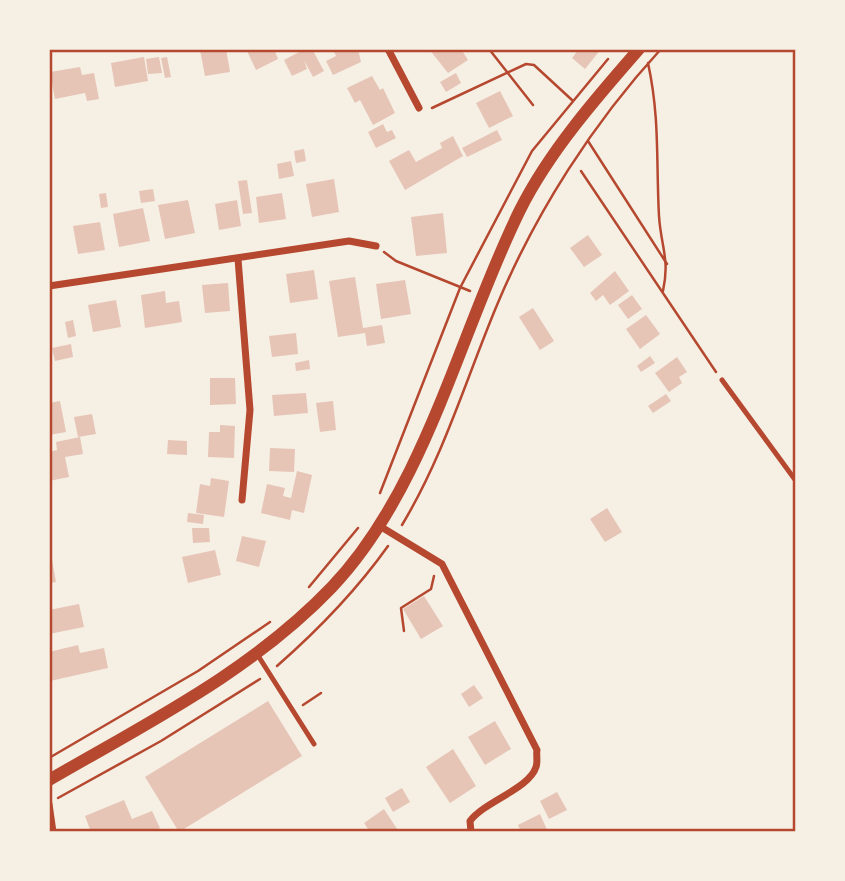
<svg xmlns="http://www.w3.org/2000/svg" width="845" height="881" font-family="Cabin,sans-serif">
	<style>
		.building { fill: #e6c5b7 }
		.lines { fill: none; stroke-linecap: round; stroke-linejoin: round }
		.path { stroke: #b5482f; stroke-width: 2.5 }
		.service { stroke: #b5482f; stroke-width: 5 }
		.minor { stroke: #b5482f; stroke-width: 7 }
		.tertiary { stroke: #b5482f; stroke-width: 12 }
		.neatline { fill: none; stroke: #b5482f; stroke-width: 2.5 }
	</style>
	<rect width="100%" height="100%" fill="#f6efe4"/>
	<path class="building" d="M226,49L230,72L205,76L200,50Z
		M246,49H274L278,59L256,70Z
		M305,49H312L324,71L313,77L304,60L307,69L292,76L284,60Z
		M333,49H358L361,62L333,75L326,61L336,56Z
		M429,49H461L468,60L448,73Z
		M579,49H601L585,69L572,58Z
		M144,57L148,81L115,87L111,63Z
		M159,57L162,73L148,74L146,59Z
		M167,57L171,77L165,78L161,58Z
		M80,67L82,75L94,73L99,99L87,101L85,93L55,99L50,72Z
		M456,73L461,83L446,92L440,82Z
		M372,76L380,90L383,88L395,113L373,125L360,100L355,103L347,88Z
		M500,91L513,116L489,128L476,103Z
		M383,124L387,132L392,130L396,138L376,148L368,132Z
		M497,130L502,140L467,157L462,148Z
		M453,136L463,156L405,190L389,161L409,150L416,162L442,148L440,143Z
		M304,149L306,161L296,163L294,151Z
		M291,161L294,176L279,179L277,164Z
		M334,179L339,212L312,217L306,184Z
		M247,180L252,213L243,214L238,181Z
		M153,189L155,201L141,203L139,191Z
		M106,193L108,207L101,208L99,194Z
		M282,193L286,219L259,223L256,197Z
		M188,200L195,233L165,239L158,205Z
		M237,200L241,226L219,230L215,204Z
		M143,208L150,241L119,247L113,214Z
		M443,213L447,253L416,256L411,217Z
		M100,222L105,250L78,254L73,226Z
		M588,235L602,255L584,267L570,248Z
		M314,270L318,299L290,303L286,274Z
		M615,271L629,291L610,305L603,295L596,301L590,293Z
		M355,277L363,328L382,325L385,343L367,346L365,333L338,337L329,281Z
		M405,280L411,314L381,319L376,284Z
		M228,283L230,311L205,313L202,285Z
		M165,291L166,303L179,301L182,322L145,328L141,295Z
		M632,295L642,309L628,319L618,305Z
		M116,300L121,327L93,332L88,305Z
		M533,308L554,341L540,350L519,317Z
		M646,315L660,334L640,349L626,329Z
		M73,320L76,336L68,338L65,322Z
		M296,333L298,354L272,357L269,336Z
		M71,344L73,357L55,361L52,348Z
		M650,356L655,363L641,372L637,366Z
		M677,357L687,372L679,377L682,383L669,392L655,373Z
		M309,360L310,369L296,371L295,363Z
		M210,378H235L236,404L210,405Z
		M306,393L308,413L274,416L272,395Z
		M666,394L671,401L653,413L648,406Z
		M60,401L66,432L49,435V403Z
		M333,401L336,430L320,432L316,403Z
		M92,414L96,434L78,437L74,417Z
		M220,425L235,426L234,458L208,457L209,432H220Z
		M80,437L83,454L65,457L69,477L49,481V452L57,450L56,442Z
		M168,440L187,441V455L167,454Z
		M270,448L295,449L294,472L269,471Z
		M297,471L312,475L304,513L292,510L290,520L261,513L267,484L285,488L283,496L291,498Z
		M211,478L229,481L224,517L196,513L200,484L210,486Z
		M607,508L622,532L605,542L590,519Z
		M188,513L204,515L203,524L187,522Z
		M192,528H209L210,542L193,543Z
		M242,536L266,541L259,567L236,561Z
		M215,550L221,575L188,583L182,557Z
		M49,560H52L56,582L49,583Z
		M424,596L443,626L421,639L403,609Z
		M79,604L84,627L49,634V610Z
		M78,645L80,653L104,648L108,668L50,681L49,652Z
		M474,685L483,698L469,707L461,694Z
		M268,701L302,756L179,832L145,777Z
		M495,721L511,749L485,765L468,737Z
		M453,749L476,786L450,803L426,767Z
		M402,788L410,802L393,812L385,798Z
		M557,792L567,810L549,819L540,801Z
		M124,800L132,819L152,811L160,828L150,832H91L85,816Z
		M384,809L399,832H370L364,823Z
		M540,814L548,832H521L518,825Z"/>
	<g class="lines">
		<path class="path" d="M489,49L533,105
			M648,63C660,118 656,161 659,216C661,247 670,259 663,291
			M432,108L526,64L534,65L572,100
			M588,141L667,264
			M581,171L716,372
			M384,252L396,261L470,291
			M380,493L460,288L532,151L608,59
			M402,525C444,455 466,379 497,305C536,212 593,123 661,49
			M309,587L358,528
			M404,631L401,608L431,589L434,576
			M277,666C318,630 356,591 388,546
			M303,705L321,693
			M49,758L198,671L270,622
			M58,798L161,741L260,679"/>
		<path class="service" d="M722,380L796,481
			M257,654L314,744"/>
		<path class="minor" d="M388,49L419,108
			M238,259L250,410L242,500
			M49,286L349,241L376,246
			M378,525L442,564L537,750C536,754 538,762 536,767C529,789 485,801 470,821L471,832
			M49,804L53,832"/>
		<path class="tertiary" d="M49,780C147,723 252,671 332,587C426,488 460,331 520,210C549,152 596,98 639,49"/>
	</g>
	<rect width="845" height="881" fill="none" stroke="#f6efe4" stroke-width="102"/>
	<rect x="51" y="51" width="743" height="779" class="neatline"/>
</svg>
